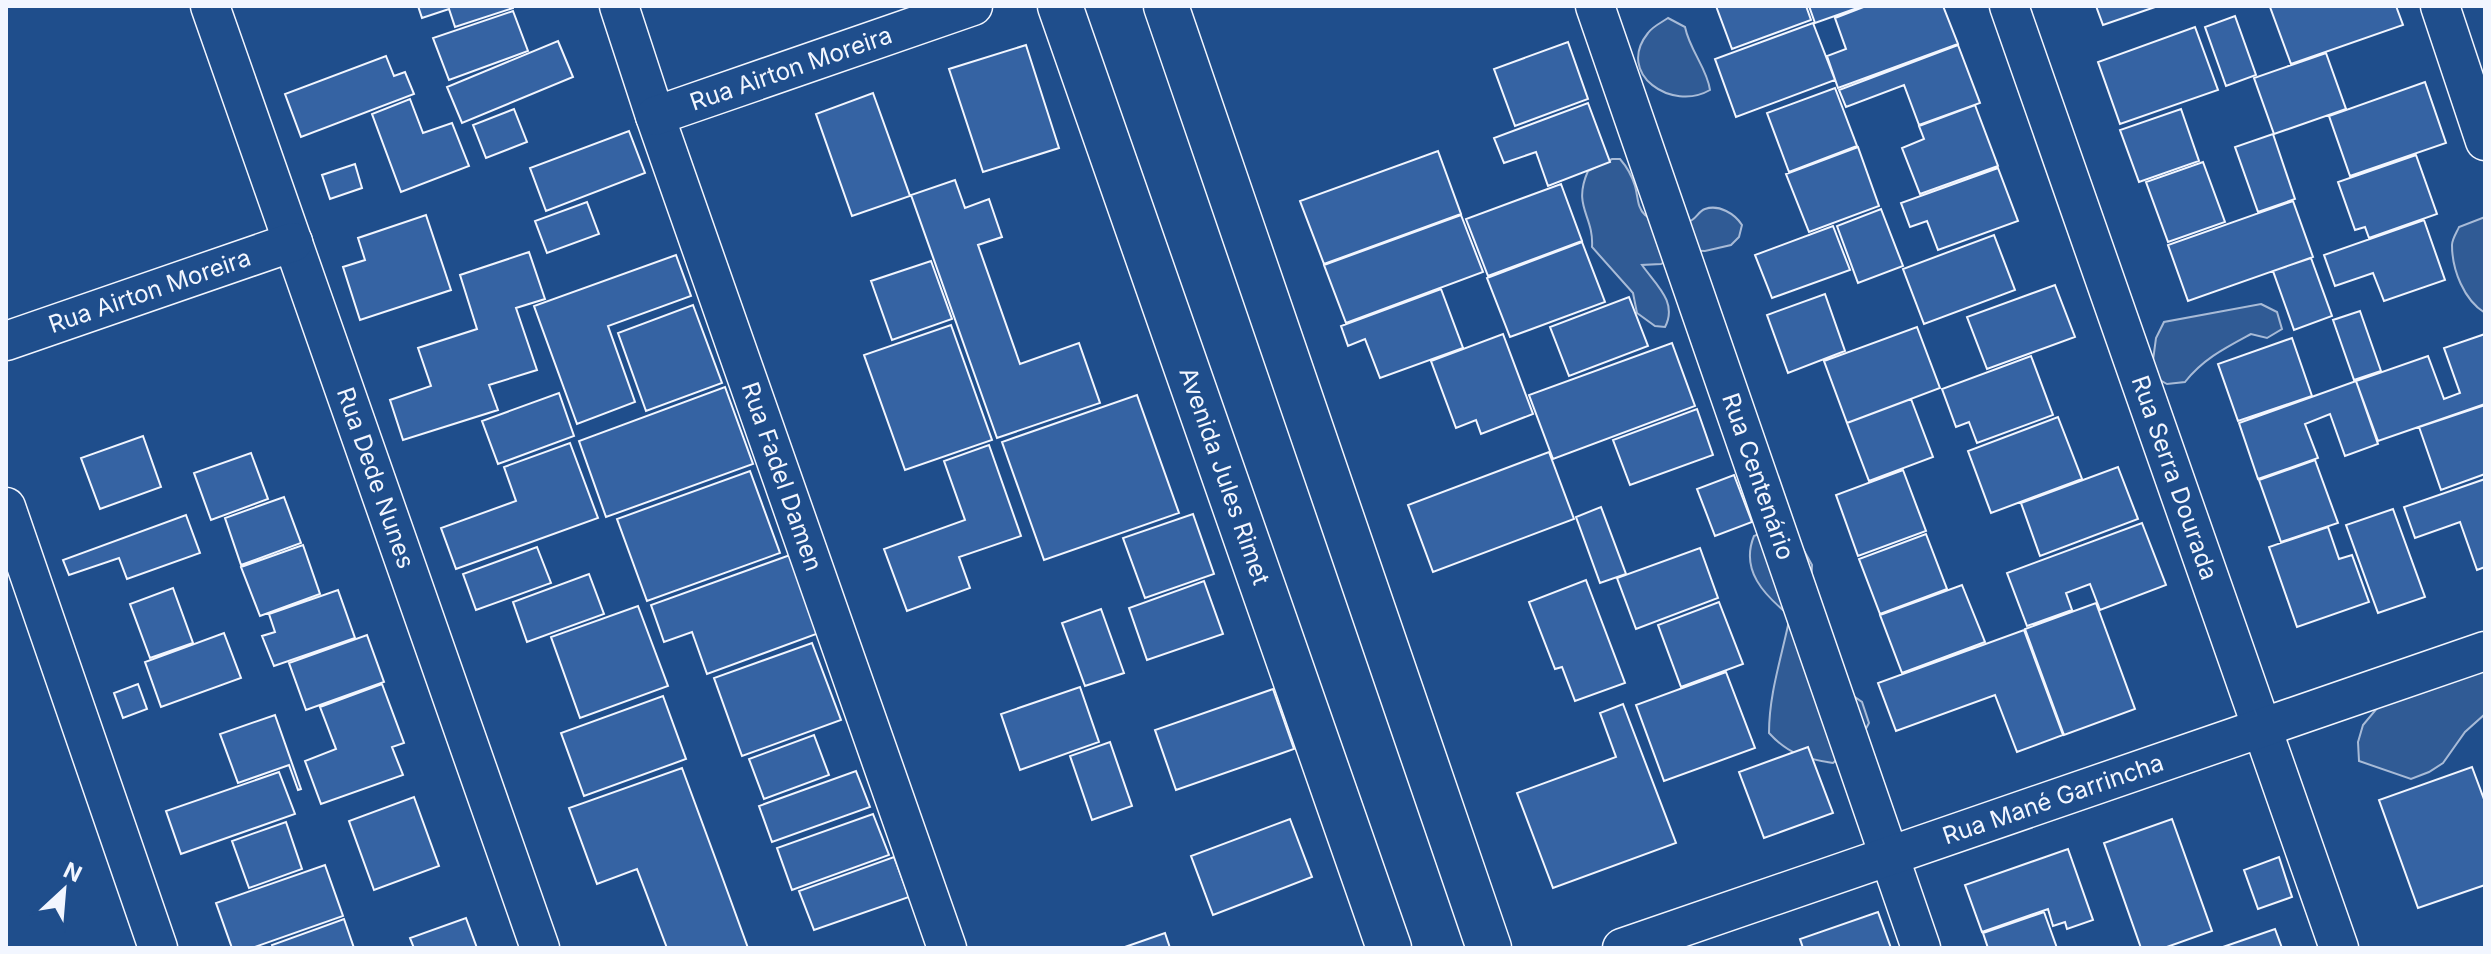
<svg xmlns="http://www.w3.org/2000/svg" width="2491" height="954" font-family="Inter,sans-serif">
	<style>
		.green { fill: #305b95; stroke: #a8bbd7; stroke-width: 2 }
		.building { fill: #3563a3; stroke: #f2f6ff; stroke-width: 2 }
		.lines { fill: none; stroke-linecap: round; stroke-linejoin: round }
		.street-casing { stroke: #f2f6ff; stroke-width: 41 }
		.secondary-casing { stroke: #f2f6ff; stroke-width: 47 }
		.street { stroke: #1f4e8c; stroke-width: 38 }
		.secondary { stroke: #1f4e8c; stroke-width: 44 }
		.labels { text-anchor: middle; stroke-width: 6; stroke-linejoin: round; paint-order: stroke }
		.street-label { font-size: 24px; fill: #f2f6ff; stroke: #1f4e8c }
	</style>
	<rect width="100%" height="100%" fill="#1f4e8c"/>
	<path class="green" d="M1668,18L1685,27C1690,51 1707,68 1710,90C1672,112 1615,74 1648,33C1653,26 1661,23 1668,18Z
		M1612,159H1620C1627,167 1632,176 1635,186C1638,196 1637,208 1645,215C1657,225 1678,229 1692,220C1697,217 1699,211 1705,209C1719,204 1735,214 1742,225L1739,237L1731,245L1705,251L1684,250L1661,264L1642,265C1656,285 1678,302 1665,327L1655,326L1637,313L1633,293L1592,247C1594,215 1572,207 1588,171Z
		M2485,217V313C2464,300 2452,270 2452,245C2452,239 2457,232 2459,227Z
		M2261,304L2277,312L2282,329L2267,338L2251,334C2225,348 2203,359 2185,382L2167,384L2151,375L2156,338L2164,322Z
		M1771,529L1802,547L1812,565L1811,583L1846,691L1862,702L1869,723L1861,738L1833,763C1806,759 1788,754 1769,733C1769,693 1782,656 1790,616C1764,595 1740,570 1754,536Z
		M2485,668V714L2465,732L2443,763L2429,772L2411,779L2359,761L2358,742L2363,725L2378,707Z"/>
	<path class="building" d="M418,6H513V8L455,27L449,9L422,18Z
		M1716,6H1806L1811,20L1732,49Z
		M1809,6H1863L1815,23Z
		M1866,6H1943L1958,44L1838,88L1827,56L1846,49L1835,18Z
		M2096,6H2158L2103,25Z
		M2396,6L2403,25L2291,64L2270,7Z
		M513,11L528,51L449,80L433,38Z
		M2235,16L2256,75L2226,86L2205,27Z
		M1813,23L1835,80L1736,117L1715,59Z
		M2195,27L2218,90L2120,124L2098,62Z
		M558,41L573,77L462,123L447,87Z
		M1568,42L1588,99L1515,126L1494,69Z
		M1026,45L1059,148L983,172L949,69Z
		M1958,45L1980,103L1919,125L1904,85L1846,107L1839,90Z
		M2326,53L2346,109L2274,134L2254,78Z
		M386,56L394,76L405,72L414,94L301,137L285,94Z
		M2425,82L2446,143L2350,176L2329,116Z
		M1835,88L1857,146L1789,172L1767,113Z
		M873,93L910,196L852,216L816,114Z
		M410,99L423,133L452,123L469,166L401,192L372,114Z
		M1588,103L1610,162L1548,186L1536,152L1504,163L1494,138Z
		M1975,105L1998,166L1920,194L1902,148L1924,139L1919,126Z
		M514,109L527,142L486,158L473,125Z
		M2181,109L2199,161L2139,182L2120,130Z
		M629,131L645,173L546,211L530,168Z
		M2273,134L2295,199L2258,212L2235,147Z
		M1858,147L1879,206L1809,232L1786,174Z
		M1438,151L1461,214L1324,264L1300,201Z
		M2416,155L2437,214L2369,238L2365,227L2355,230L2338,182Z
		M2203,162L2225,222L2168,242L2146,182Z
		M355,164L362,188L330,199L322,175Z
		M1998,168L2018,221L1938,250L1927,221L1910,227L1901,203Z
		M955,180L965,208L989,199L1002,237L978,245L1020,364L1079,343L1100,403L997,438L911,195Z
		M1561,184L1582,241L1488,276L1466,219Z
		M2293,201L2313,257L2188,301L2168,245Z
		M587,202L599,234L547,253L535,221Z
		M1881,209L1903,266L1858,283L1837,226Z
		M426,215L451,290L360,320L343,267L365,260L358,238Z
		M1461,215L1483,272L1346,323L1324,265Z
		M2424,220L2445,280L2384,301L2373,273L2335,286L2324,255Z
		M1833,226L1850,270L1772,298L1755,255Z
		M1994,235L2015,290L1924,324L1903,269Z
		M1582,242L1605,302L1510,337L1487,278Z
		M529,252L545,299L516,308L537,370L489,385L498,410L403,440L390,400L431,386L418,348L477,329L460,275Z
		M676,255L691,296L608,326L635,402L577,424L534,306Z
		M2311,258L2332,316L2294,330L2273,271Z
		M931,261L952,319L892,340L871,281Z
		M2055,285L2075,337L1987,369L1967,317Z
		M1441,289L1463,348L1380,378L1365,339L1348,346L1341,326Z
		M1825,294L1845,351L1788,373L1767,315Z
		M1629,297L1648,346L1569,376L1550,327Z
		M693,305L722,383L646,411L618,333Z
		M2360,311L2381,371L2354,380L2333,320Z
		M951,325L992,440L905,470L864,355Z
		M1917,327L1940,388L1847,423L1824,361Z
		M1503,334L1533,414L1481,434L1476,420L1456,428L1431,361Z
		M2485,334V404L2378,441L2356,381L2428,356L2444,399L2460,393L2444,348Z
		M2292,338L2312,396L2238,421L2218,364Z
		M1672,343L1695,406L1553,459L1529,395Z
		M2031,356L2053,415L1977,443L1969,422L1956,427L1942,389Z
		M2356,381L2378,444L2345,456L2330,414L2305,424L2318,458L2258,479L2239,423Z
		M725,387L753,464L606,517L579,441Z
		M559,393L574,436L498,464L482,421Z
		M1137,395L1179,513L1044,560L1002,442Z
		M1911,399L1933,457L1869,481L1847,423Z
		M2485,405V474L2441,490L2419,427Z
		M1697,409L1713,455L1630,485L1613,440Z
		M2058,417L2082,479L1991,513L1968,451Z
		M143,436L161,487L100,509L81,458Z
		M570,443L598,518L456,569L441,528L516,501L504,467Z
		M989,445L1021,536L959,557L970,588L907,611L884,549L965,520L944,461Z
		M1549,452L1574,519L1433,572L1408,505Z
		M251,453L268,499L211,520L194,473Z
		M2315,460L2338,523L2281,542L2259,480Z
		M2118,467L2138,519L2040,556L2021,503Z
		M1903,470L1926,531L1858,556L1836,495Z
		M750,471L780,553L647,601L617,519Z
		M1734,475L1752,522L1715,536L1697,489Z
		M2485,479V567L2477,570L2460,522L2415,538L2404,507Z
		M284,497L301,543L241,565L225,518Z
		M1601,507L1626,574L1600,583L1576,517Z
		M2393,509L2425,597L2378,613L2346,525Z
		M1193,514L1214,574L1145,598L1123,538Z
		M186,515L200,553L127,579L119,558L69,575L63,560Z
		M2142,523L2166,585L2100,610L2090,584L2066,593L2072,610L2027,626L2007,573Z
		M2328,527L2339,559L2352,555L2369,602L2297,627L2269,547Z
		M1926,534L1947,589L1880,614L1859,559Z
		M303,545L320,594L260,616L241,567Z
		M537,547L551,583L476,610L463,574Z
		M1700,548L1718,598L1636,629L1617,578Z
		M790,555L819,633L707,674L692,632L664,642L651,605Z
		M589,574L604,614L527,642L513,602Z
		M1586,580L1625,683L1575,701L1562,667L1555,669L1529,602Z
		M1204,581L1223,634L1147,660L1129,608Z
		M1962,585L1985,642L1902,673L1880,615Z
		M173,588L193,643L150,658L130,604Z
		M338,590L355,638L274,666L262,636L275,632L269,614Z
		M1719,602L1743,664L1681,687L1658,625Z
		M2096,603L2135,709L2064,735L2025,629Z
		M638,606L668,686L580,718L551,637Z
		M1101,609L1124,673L1085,686L1062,623Z
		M2024,630L2063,735L2017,752L1995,695L1896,731L1878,683Z
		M224,633L241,678L161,707L145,662Z
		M367,635L384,682L306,710L289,663Z
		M812,643L841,720L742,756L714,678Z
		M1726,672L1755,748L1664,781L1636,705Z
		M138,684L147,709L123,718L114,693Z
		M382,684L404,743L392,747L403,775L321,804L305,761L336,749L320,707Z
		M1080,687L1099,742L1020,770L1001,714Z
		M1273,689L1294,749L1176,790L1155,730Z
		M663,696L686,759L584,796L561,733Z
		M1623,704L1676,843L1553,888L1517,793L1616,757L1600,713Z
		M275,715L301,789L298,790L289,765L238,783L220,734Z
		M814,735L829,775L764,799L749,759Z
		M1110,742L1132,806L1092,820L1070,756Z
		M1808,747L1833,813L1764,838L1739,772Z
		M2472,767L2485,802V885L2418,908L2379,800Z
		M682,768L720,871L748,948H667L637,869L597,884L569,808Z
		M856,771L870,807L772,842L759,806Z
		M279,772L295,814L181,854L166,811Z
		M414,797L439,866L374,890L349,821Z
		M873,814L889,855L792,890L777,848Z
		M1290,819L1312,877L1213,915L1191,856Z
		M2172,819L2212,931L2164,948H2141L2104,843Z
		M286,822L302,869L249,888L232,841Z
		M2068,849L2093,920L2067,929L2065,922L2053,926L2048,909L1982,932L1965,885Z
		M894,857L909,897L814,930L799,891Z
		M2279,857L2292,897L2258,909L2244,870Z
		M325,865L343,916L252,948H232L216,903Z
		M1878,912L1891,948H1803L1800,939Z
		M2044,912L2057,948H1988L1983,933Z
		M466,918L477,948H414L410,938Z
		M344,919L354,948H273L272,945Z
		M2275,929L2282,948H2220Z
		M1165,933L1170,948H1122Z"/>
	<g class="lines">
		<defs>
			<g id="street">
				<path id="s1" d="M210,6L540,948"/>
				<path id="s2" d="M619,6L655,116L947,948"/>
				<path id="s3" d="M1595,6L1921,948"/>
				<path id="s4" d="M2009,6L2339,948"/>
				<path d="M2440,6L2485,141"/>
				<path id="s5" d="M655,116L973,6"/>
				<path id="s6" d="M6,341L293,242"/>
				<path d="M6,507L158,948"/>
				<path id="s7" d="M1622,948L2485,651"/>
			</g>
			<g id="secondary">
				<path id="s8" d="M1060,6L1389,948"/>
				<path d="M1166,6L1489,948"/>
			</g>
		</defs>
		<use href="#street" class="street-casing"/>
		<use href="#secondary" class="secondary-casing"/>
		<use href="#street" class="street"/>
		<use href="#secondary" class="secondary"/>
	</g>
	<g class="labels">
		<g class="street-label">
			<text dy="8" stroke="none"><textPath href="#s5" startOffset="144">Rua Airton Moreira</textPath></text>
			<text dy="8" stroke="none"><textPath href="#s6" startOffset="152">Rua Airton Moreira</textPath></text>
			<text dy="8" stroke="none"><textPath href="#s1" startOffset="500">Rua Dede Nunes</textPath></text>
			<text dy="8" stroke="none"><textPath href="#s2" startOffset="498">Rua Fadel Damen</textPath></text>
			<text dy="8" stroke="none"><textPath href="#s8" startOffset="498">Avenida Jules Rimet</textPath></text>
			<text dy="8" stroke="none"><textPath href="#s3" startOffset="498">Rua Centenário</textPath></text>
			<text dy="8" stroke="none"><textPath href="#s4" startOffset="500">Rua Serra Dourada</textPath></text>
			<text dy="8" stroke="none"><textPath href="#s7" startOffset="456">Rua Mané Garrincha</textPath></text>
		</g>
	</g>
	<rect width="2491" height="954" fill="none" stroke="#f2f6ff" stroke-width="16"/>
	<g transform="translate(64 890) rotate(26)" stroke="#1f4e8c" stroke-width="6" paint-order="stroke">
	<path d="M0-6L14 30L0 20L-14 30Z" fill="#f2f6ff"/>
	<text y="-12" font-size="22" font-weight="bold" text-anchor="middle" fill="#f2f6ff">N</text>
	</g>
</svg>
